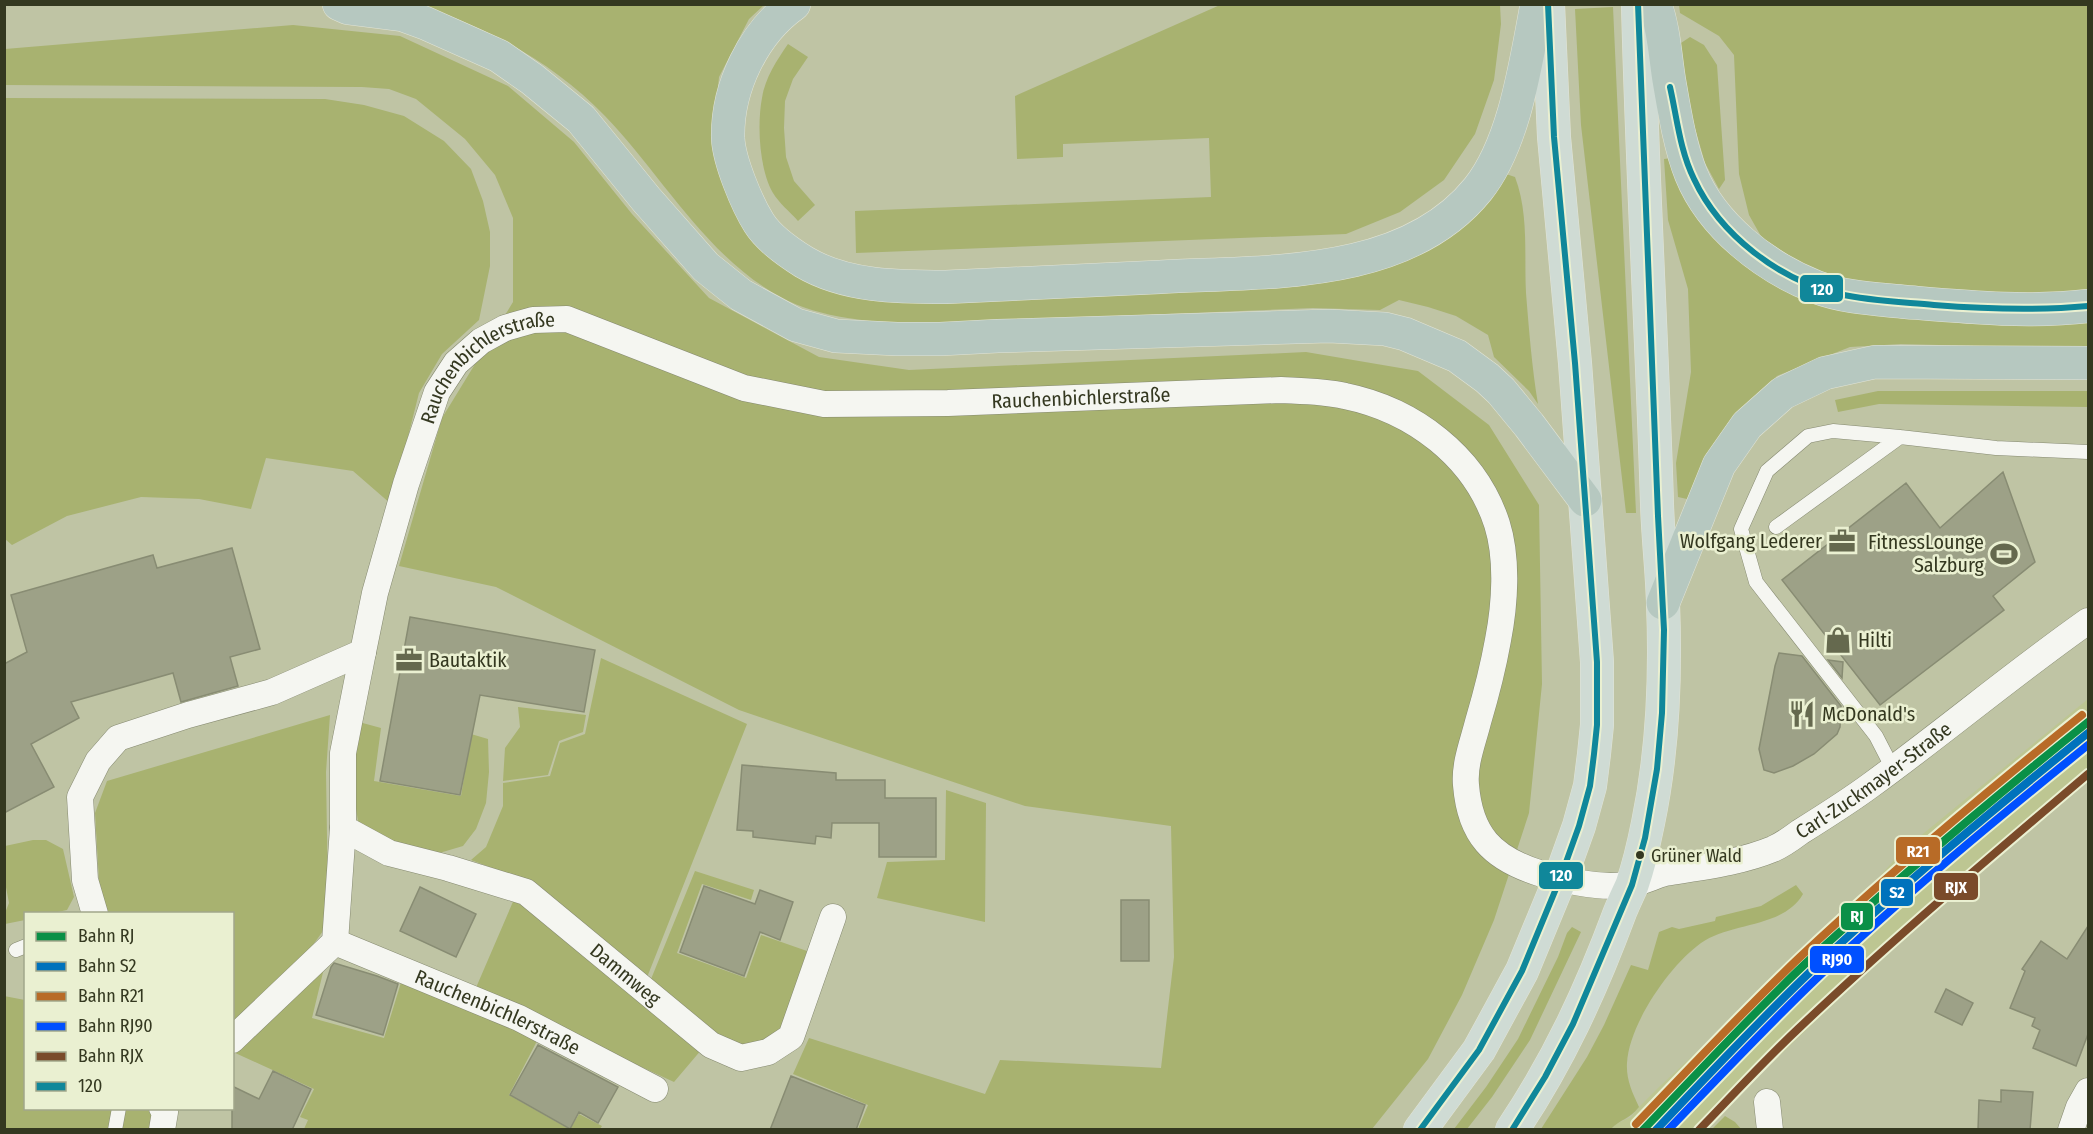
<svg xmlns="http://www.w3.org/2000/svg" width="2093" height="1134" font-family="'Fira Sans Condensed',sans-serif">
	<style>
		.built { fill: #bdc692 }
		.green { fill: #a8b270 }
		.building { fill: #9da187; stroke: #888c73; stroke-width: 1.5 }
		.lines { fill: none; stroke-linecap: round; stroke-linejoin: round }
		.service-casing { stroke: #858970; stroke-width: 15 }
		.minor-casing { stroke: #858970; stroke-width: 27 }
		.primary-casing { stroke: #e2e4d6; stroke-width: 34 }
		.motorway-casing { stroke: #e2e4d6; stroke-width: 34 }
		.service { stroke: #f5f6f1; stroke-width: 14 }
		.minor { stroke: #f5f6f1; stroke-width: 26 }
		.primary { stroke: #cfdbd4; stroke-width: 33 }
		.motorway { stroke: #b6c8c0; stroke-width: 33 }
		.bus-1-casing { stroke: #eaf0d1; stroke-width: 10 }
		.bus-1 { stroke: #10879a; stroke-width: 6 }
		.rail-1-casing { stroke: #eaf0d1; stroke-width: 12 }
		.rail-2-casing { stroke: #eaf0d1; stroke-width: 12 }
		.rail-3-casing { stroke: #eaf0d1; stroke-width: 12 }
		.rail-4-casing { stroke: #eaf0d1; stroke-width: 12 }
		.rail-5-casing { stroke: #eaf0d1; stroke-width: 12 }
		.rail-1 { stroke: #0a9047; stroke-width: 8 }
		.rail-2 { stroke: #0072bc; stroke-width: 8 }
		.rail-3 { stroke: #b86b27; stroke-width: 8 }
		.rail-4 { stroke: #0050ff; stroke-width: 8 }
		.rail-5 { stroke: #7a4b2a; stroke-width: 8 }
		.bus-dot { fill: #343820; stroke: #eaf0d1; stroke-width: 2 }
		.labels { text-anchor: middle; stroke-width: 5; stroke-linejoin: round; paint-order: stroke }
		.bus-label { font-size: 18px; fill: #343820; stroke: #eaf0d1; text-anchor: start }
		.street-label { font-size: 20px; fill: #343820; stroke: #eaf0d1 }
		.poi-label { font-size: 20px; fill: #343820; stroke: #eaf0d1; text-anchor: start }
		.line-badge { stroke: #eaf0d1; stroke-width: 2 }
		.badge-label { font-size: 16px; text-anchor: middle; font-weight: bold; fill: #fff }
	</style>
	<rect width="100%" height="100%" fill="#bfc4a4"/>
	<path class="built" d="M2088,699V779L2053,808L1887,953L1737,1096L1725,1103L1699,1129L1611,1130L1616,1124L1631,1117L1639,1107L1659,1087L1854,906L1902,851Z"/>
	<path class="green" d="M420,5H764L749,19L719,77L714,129L756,235L967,301L1296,287L1358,276L1395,263L1447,238L1473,214L1506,174L1515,177C1529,214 1524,254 1526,293C1529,330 1532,368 1538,404L1529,391L1494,357L1488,335L1456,316L1428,307L1399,300L1380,310L1313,308L918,324C874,322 820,319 781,297C708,259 661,174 605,116C553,62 490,29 420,5Z
		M1220,5H1500L1501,24L1494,80L1475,134L1444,180L1400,212L1346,234L856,253L855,211L1211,197L1209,138L1063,144V157L1017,159L1015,96Z
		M1679,5H2088V293L2064,297L1864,284L1807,267L1762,238L1749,215L1739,174L1734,55L1719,36L1680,13Z
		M1613,7L1636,513H1626L1581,125L1575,9Z
		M293,25L400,36L508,86L574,142L632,214L709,298L819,357L909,370L1306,352L1418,371L1489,425L1539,505L1542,684L1529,813L1494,920L1462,995L1428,1059L1372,1129H858L868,1105L793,1074L809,1038L985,1094L1000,1060L1161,1068L1174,957L1171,826L1025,806L739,710L496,587L399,566L442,418L513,302V218L495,175L465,139L416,99L389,89L362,87L5,85V49Z
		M1690,37L1704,45L1717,65L1725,180L1719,189L1705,163L1686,97L1678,45Z
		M788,44L808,57L793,79L785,101L784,128L786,157L794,181L815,205L798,221C790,212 779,203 773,193C759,169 757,124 762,98C765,78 777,60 788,44Z
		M4,98L325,99L364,105L404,116L444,141L471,169L483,201L490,232V266L479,320L442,354L419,393L391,504L353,471L266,458L251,509L199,499L141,497L67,516L12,545L5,539Z
		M1672,158L1706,223L1866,310L1967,324L2050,325L2088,321V349L1901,344L1850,347L1777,376L1721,433L1687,499L1678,497L1676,463L1691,372L1688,289L1668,220L1664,159Z
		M1878,391H2088V407L1879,404L1838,412L1835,400Z
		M601,658L747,724L646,980L508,874L471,860L486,847L503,806V783L550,776L560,743L585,734Z
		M518,707L586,715L583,732L559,741L548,775L503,781L505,748L520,727Z
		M330,715L326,772L328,904L323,931L310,949L233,1026L232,914L105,913L100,898L95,813L107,781Z
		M359,722L381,728L374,781L461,796L471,734L488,739L489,772L486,803L476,829L463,846L436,854L375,837L358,821L352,784Z
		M946,790L986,803L985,922L877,898L887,862L945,860Z
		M33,840H46L63,849L74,897L67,910L53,913L26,914L25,920L5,924V913L9,903L5,882V846Z
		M695,871L754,890L751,900L702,884L677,953L746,978L761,935L807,951L780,1033L757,1048L722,1041L649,984Z
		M1796,885L1803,894C1784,928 1730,922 1701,943C1670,965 1629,1024 1627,1063C1626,1079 1632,1092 1639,1107C1629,1120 1620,1119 1611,1129H1541L1587,1057L1604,1025L1631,965L1648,970L1659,932L1672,927L1679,929L1715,921L1716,917L1761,906Z
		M515,897L702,1049L674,1082L475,990Z
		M1572,927L1581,932L1530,1040L1492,1097L1467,1129H1454L1486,1087L1518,1039L1558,957L1567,933Z
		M326,960L312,1018L384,1038L403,976L537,1041L509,1095L569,1129H304L308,1120L300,1117L314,1089L233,1052Z
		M4,996L25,1000L26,1108L151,1109L156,1129H5Z
		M579,1114L602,1126L600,1129H570Z
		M1725,1116L1735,1122L1741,1129H1712Z"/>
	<path class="building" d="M2003,472L2035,562L1993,596L2004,610L1880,705L1782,580L1906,483L1940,528Z
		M232,548L260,649L230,657L238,686L181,702L173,673L71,702L79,718L31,744L54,787L4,813V664L27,652L11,595L153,555L157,568Z
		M410,617L595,650L584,712L480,695L460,795L380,781Z
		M1779,653L1802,656L1841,706L1840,727L1837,734L1814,754L1793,766L1774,773L1764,770L1759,749L1775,666Z
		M1828,660L1843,662L1842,678Z
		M742,765L836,773V780H885V798H936V857H879V823H832L831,838L816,836L815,844L753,837V831L737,830Z
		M704,886L755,904L760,890L793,902L780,940L760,932L744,976L680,952Z
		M420,887L476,914L456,957L400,931Z
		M1121,900H1149V961H1121Z
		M2088,926V1034L2076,1066L2033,1048L2040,1030L2032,1026L2035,1018L2010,1008L2025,971L2022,969L2041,941L2067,959Z
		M334,963L377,976L398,984L383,1035L316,1015L331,967Z
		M1946,989L1973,1003L1962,1025L1935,1012Z
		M538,1045L618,1087L598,1123L579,1112L570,1129L510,1095Z
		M273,1071L311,1089L292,1130H232V1086L259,1099Z
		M791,1076L865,1105L856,1130H770Z
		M2001,1090L2033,1092L2030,1130H1978L1979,1100L2001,1102Z"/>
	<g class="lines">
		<defs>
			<path id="service" d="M1776,527L1900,437
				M1893,769L1876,736L1756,582L1741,529L1767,471L1808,436L1833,431L1900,437L1996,448L2088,452
				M16,950L26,946
				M115,1130L119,1108"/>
			<g id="minor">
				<path id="s1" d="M343,828L389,853L448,868L526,892L711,1045L741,1058L768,1052L791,1037L833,917"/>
				<path id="s2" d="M95,914L85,880L80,797L98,761L118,738L188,715L272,692L363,652L375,593L406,484L437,392L456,363L481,341L505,328L533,320L567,319L744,388L824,404L948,403L1281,390C1302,391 1324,391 1345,396C1413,410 1475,456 1497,524C1508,559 1505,604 1498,640C1493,668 1486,695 1478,722C1473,742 1464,764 1466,785C1470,835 1492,858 1539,873C1566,881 1606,891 1634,883C1645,881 1654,876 1665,873C1701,867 1739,863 1773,849C1782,845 1792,838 1800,832C1824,817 1848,802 1871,785C1944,732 2014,673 2088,621"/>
				<path id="s3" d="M335,942L519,1018L655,1089"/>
				<path d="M232,1040L335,942L343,828V753L363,652"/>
				<path d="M1767,1102L1770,1130"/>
				<path d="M162,1130L165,1112L162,1108"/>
				<path d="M2071,1130L2079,1107L2088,1091"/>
			</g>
			<path id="primary" d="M1420,1130L1479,1050L1522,971L1560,879L1579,826L1590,786L1594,754L1597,725V662L1575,363L1554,137L1548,4
				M1512,1130C1559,1060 1591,990 1620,912C1624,902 1628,894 1632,885C1639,865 1644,843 1648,823C1663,751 1666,676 1663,603C1662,570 1658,537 1657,504C1652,338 1642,171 1638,4"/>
			<path id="motorway" d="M339,4L348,8L403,15L425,23L499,56L532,79L581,119L646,199L706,267L741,295L796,325L836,336L897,339H940L998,336L1329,326L1385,329L1405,334L1457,356L1487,378L1501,391L1529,425L1585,500
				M794,4C753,33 727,88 728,138C729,161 747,204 759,223C769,239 788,252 804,262C846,287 899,287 946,287C1017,284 1088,280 1160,277C1264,271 1405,280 1478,189C1515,143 1526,61 1537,4
				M1655,4C1664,29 1665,55 1669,80C1674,109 1680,147 1691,174C1712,226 1765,267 1816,287C1845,298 1877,299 1906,302C1966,307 2028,313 2088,306
				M1663,603L1719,465L1747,425L1783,393L1825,373L1875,362L2088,363"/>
		</defs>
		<use href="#service" class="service-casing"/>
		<use href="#minor" class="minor-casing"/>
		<use href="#primary" class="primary-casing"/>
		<use href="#motorway" class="motorway-casing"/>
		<use href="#service" class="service"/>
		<use href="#minor" class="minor"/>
		<use href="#primary" class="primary"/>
		<use href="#motorway" class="motorway"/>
		<defs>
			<path id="bus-1" d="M1670,87C1677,118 1680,151 1694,179C1720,235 1779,280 1839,294C1870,301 1902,302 1934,305C1985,309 2036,311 2088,306
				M1420,1130L1479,1050L1522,971L1560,879L1579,826L1590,786L1594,754L1597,725V662L1575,363L1554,137L1548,4
				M1512,1130L1545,1077L1573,1024L1632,885L1645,838L1657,769L1662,713L1664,630L1658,516L1638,4"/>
		</defs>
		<use href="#bus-1" class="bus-1-casing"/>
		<use href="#bus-1" class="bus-1"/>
		<defs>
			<path id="rail-1" d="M1643,1130C1697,1074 1749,1017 1805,964C1896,879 1991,800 2088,722"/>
			<path id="rail-2" d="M1656,1130C1706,1077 1756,1024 1809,973C1898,888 1993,810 2088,733"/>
			<path id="rail-3" d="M1636,1124C1690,1068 1743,1011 1799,958C1890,872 1985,793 2082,715"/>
			<path id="rail-4" d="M1668,1130C1717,1079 1765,1028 1815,980C1902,897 1995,820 2088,745"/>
			<path id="rail-5" d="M1699,1130C1732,1096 1764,1061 1798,1029C1892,940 1990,857 2088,774"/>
		</defs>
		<use href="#rail-1" class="rail-1-casing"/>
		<use href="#rail-2" class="rail-2-casing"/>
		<use href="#rail-3" class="rail-3-casing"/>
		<use href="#rail-4" class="rail-4-casing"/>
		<use href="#rail-5" class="rail-5-casing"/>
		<use href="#rail-1" class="rail-1"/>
		<use href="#rail-2" class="rail-2"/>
		<use href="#rail-3" class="rail-3"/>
		<use href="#rail-4" class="rail-4"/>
		<use href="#rail-5" class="rail-5"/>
	</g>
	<defs>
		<symbol id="office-bare" viewBox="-9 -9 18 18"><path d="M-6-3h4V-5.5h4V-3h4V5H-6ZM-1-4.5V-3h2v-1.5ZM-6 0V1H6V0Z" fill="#65694e" stroke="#eaf0d1" stroke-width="2.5" paint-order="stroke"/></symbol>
		<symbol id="stadium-bare" viewBox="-9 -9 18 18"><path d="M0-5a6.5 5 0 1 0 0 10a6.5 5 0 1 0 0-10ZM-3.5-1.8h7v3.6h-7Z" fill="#65694e" stroke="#eaf0d1" stroke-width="2.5" paint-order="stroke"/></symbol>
		<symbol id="shop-bare" viewBox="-9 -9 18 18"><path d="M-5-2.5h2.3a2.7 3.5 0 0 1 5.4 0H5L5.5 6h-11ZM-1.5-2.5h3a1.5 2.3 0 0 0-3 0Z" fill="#65694e" stroke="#eaf0d1" stroke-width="2.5" paint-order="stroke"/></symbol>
		<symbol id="restaurant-bare" viewBox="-9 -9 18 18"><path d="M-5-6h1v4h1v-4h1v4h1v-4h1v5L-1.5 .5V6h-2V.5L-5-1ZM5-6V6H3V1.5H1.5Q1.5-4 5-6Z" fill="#65694e" stroke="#eaf0d1" stroke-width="2.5" paint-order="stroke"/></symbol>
	</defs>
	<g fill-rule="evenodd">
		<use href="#office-bare" x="1823" y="522" width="38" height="38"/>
		<use href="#stadium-bare" x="1985" y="535" width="38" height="38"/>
		<use href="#shop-bare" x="1819" y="621" width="38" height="38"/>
		<use href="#office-bare" x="390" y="641" width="38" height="38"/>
		<use href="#restaurant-bare" x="1783" y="695" width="38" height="38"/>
	</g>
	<circle class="bus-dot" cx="1640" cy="855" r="5"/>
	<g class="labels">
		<g class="bus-label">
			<text x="1651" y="862">Grüner Wald</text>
		</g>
		<g class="street-label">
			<text dy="7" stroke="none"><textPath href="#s2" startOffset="777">Rauchenbichlerstraße</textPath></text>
			<text dy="7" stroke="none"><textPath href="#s2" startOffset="1407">Rauchenbichlerstraße</textPath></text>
			<text dy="7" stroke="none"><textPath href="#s2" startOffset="2631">Carl-Zuckmayer-Straße</textPath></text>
			<text dy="7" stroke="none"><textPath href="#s1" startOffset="324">Dammweg</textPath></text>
			<text dy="7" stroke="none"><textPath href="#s3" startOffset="177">Rauchenbichlerstraße</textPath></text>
		</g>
		<g class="poi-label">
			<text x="1822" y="548" text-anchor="end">Wolfgang Lederer</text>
			<text x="1984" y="549" text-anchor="end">FitnessLounge<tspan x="1984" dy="23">Salzburg</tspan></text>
			<text x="1858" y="647">Hilti</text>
			<text x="429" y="667">Bautaktik</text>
			<text x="1822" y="721">McDonald's</text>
		</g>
	</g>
	<g class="line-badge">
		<rect x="1799" y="274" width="45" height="29" rx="6" fill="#10879a"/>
		<rect x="1895" y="836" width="46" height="29" rx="6" fill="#b86b27"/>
		<rect x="1538" y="861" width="46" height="29" rx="6" fill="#10879a"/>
		<rect x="1933" y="872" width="46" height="29" rx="6" fill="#7a4b2a"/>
		<rect x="1880" y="878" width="34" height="29" rx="6" fill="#0072bc"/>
		<rect x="1840" y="902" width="34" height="29" rx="6" fill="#0a9047"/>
		<rect x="1809" y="945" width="56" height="29" rx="6" fill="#0050ff"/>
	</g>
	<g class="badge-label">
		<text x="1822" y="295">120</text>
		<text x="1918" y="857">R21</text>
		<text x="1561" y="881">120</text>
		<text x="1956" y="893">RJX</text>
		<text x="1897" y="898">S2</text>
		<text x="1857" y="922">RJ</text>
		<text x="1837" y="965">RJ90</text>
	</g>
	<rect width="2093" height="1134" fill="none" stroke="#343820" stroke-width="12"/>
	<rect x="24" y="912" width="210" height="198" fill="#eaf0d1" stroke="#a1a68a" stroke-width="1.5"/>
	<rect x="36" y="932" width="30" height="9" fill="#0a9047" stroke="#a1a68a" stroke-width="1.5"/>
	<text x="78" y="942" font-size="18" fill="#343820">Bahn RJ</text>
	<rect x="36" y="962" width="30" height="9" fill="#0072bc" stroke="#a1a68a" stroke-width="1.5"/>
	<text x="78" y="972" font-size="18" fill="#343820">Bahn S2</text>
	<rect x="36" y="992" width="30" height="9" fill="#b86b27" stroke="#a1a68a" stroke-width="1.5"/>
	<text x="78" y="1002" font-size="18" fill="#343820">Bahn R21</text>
	<rect x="36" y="1022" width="30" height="9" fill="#0050ff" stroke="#a1a68a" stroke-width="1.5"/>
	<text x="78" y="1032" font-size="18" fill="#343820">Bahn RJ90</text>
	<rect x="36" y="1052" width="30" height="9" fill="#7a4b2a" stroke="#a1a68a" stroke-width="1.5"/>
	<text x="78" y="1062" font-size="18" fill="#343820">Bahn RJX</text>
	<rect x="36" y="1082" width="30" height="9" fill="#10879a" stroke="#a1a68a" stroke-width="1.5"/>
	<text x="78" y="1092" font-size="18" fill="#343820">120</text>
</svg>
